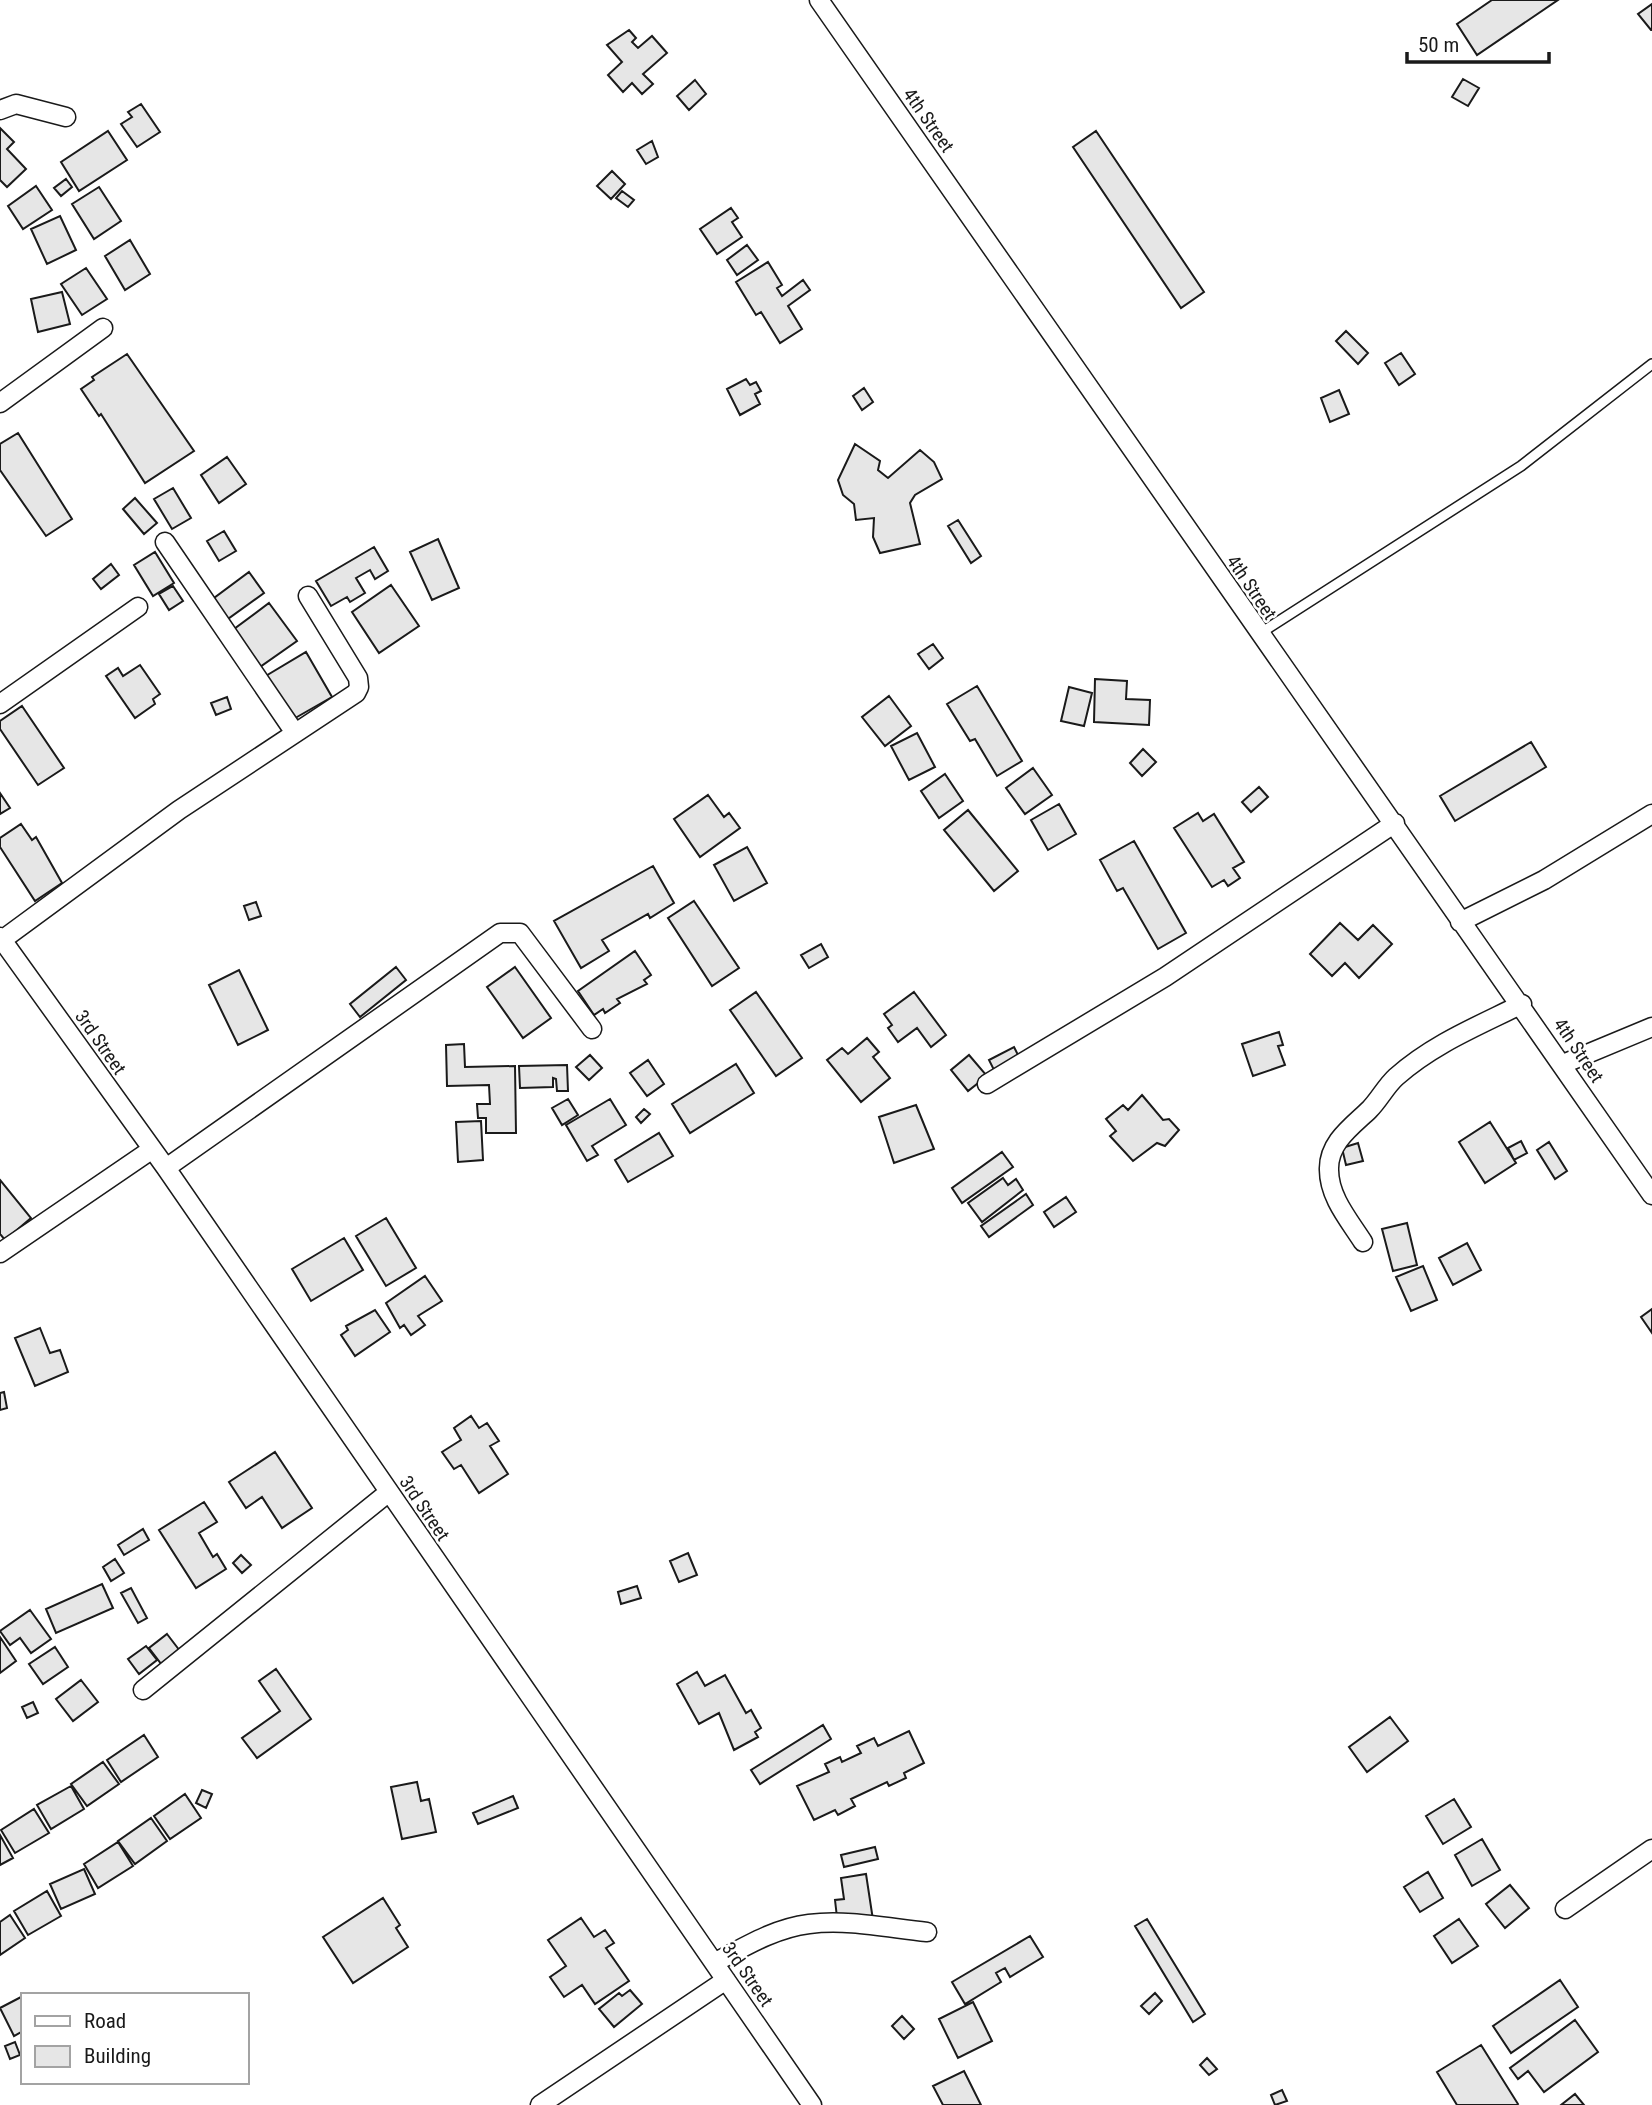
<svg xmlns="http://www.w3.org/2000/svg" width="1652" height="2105" font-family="'Roboto Condensed',sans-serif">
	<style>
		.building { fill: #e6e6e6; stroke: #1a1a1a; stroke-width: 2 }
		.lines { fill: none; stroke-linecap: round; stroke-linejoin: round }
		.lane-casing { stroke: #1a1a1a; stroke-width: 12 }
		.street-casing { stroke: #1a1a1a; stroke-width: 21 }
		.lane { stroke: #fff; stroke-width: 9 }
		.street { stroke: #fff; stroke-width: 18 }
		.labels { text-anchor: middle; stroke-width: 5; stroke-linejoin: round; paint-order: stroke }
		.street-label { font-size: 19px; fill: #1a1a1a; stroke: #fff }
	</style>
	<rect width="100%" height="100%" fill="#fff"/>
	<path class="building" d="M1492,0H1558L1477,55L1457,24Z
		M1652,4V30H1651L1638,14Z
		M629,30L636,38L632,42L638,48L652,36L667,53L643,74L653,84L642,94L632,83L623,92L608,75L622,62L607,45Z
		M1463,79L1479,88L1468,106L1452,97Z
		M695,80L706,94L689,110L677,96Z
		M141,104L160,132L137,147L121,124L132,117L128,112Z
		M0,128L14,142L7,149L26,169L7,187L0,180Z
		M108,131L127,160L79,191L61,162Z
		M1096,131L1204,292L1181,308L1073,147Z
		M652,141L658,157L646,164L637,150Z
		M612,171L625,184L611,199L597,186Z
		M66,179L72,187L61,196L54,188Z
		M36,186L52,210L23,229L8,206Z
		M99,187L121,221L94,239L72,204Z
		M622,191L634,200L628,207L616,198Z
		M731,208L738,218L732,222L742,237L717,254L700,229Z
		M60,216L76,250L47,264L31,229Z
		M130,240L150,274L125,290L105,256Z
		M747,245L758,260L737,275L727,260Z
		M768,262L782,285L777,288L782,296L803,280L810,290L788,306L802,329L780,343L761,312L756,315L736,282Z
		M86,268L107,299L82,315L61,284Z
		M62,292L70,324L38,332L31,299Z
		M1346,331L1368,353L1358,364L1336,341Z
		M1401,353L1415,374L1399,385L1385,363Z
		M127,354L194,451L145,483L101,414L99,416L81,389L94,380L92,377Z
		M746,379L750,385L756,382L761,391L755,394L760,404L740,415L727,389Z
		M864,388L873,402L862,410L853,396Z
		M1339,390L1349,414L1330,422L1321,398Z
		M18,433L72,519L46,536L0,470V444Z
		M855,444L880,461L878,470L888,478L920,450L934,462L942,479L915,495L910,503L920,544L880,553L873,537L874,518L856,520L854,504L843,495L838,480Z
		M227,457L246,484L219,503L201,475Z
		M173,488L191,518L172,529L154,499Z
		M135,498L157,523L144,534L123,509Z
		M958,520L981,556L971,563L948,526Z
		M224,531L236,551L219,561L207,541Z
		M438,539L459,588L432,600L410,552Z
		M374,547L388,571L375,579L370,570L356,578L365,593L350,602L347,597L331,606L316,581Z
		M155,552L174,583L153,596L134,565Z
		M111,564L119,575L101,589L93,579Z
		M249,572L264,593L225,621L210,601Z
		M391,585L419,626L379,653L352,612Z
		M173,586L183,601L169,610L159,594Z
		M269,603L297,641L257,669L230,632Z
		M933,644L943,658L929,669L918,654Z
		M306,652L332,697L290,721L264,677Z
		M140,665L160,694L153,699L155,704L135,718L106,676L118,668L123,676Z
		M1095,679L1127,681L1126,699L1150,700L1149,725L1094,722Z
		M977,686L1022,761L997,776L975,739L970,741L947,704Z
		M1069,687L1092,693L1084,726L1061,721Z
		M889,696L911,726L885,746L862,717Z
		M227,697L231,709L216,715L211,703Z
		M22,706L64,768L38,785L0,729V721Z
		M917,733L935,767L909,780L891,746Z
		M1531,742L1546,767L1455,821L1440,796Z
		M1143,749L1156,762L1142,776L1130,763Z
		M1033,768L1052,795L1025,814L1006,788Z
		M945,774L963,801L939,818L921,791Z
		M1259,787L1268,797L1251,812L1242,802Z
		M0,793L10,808L0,814Z
		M708,795L724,817L729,813L740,828L700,857L674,819Z
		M1059,804L1076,834L1048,850L1031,820Z
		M968,810L1018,871L994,891L944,830Z
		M1198,813L1203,821L1214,814L1244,862L1233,868L1240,878L1228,886L1224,880L1212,887L1174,828Z
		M21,824L32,840L36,837L62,883L35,901L0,847V838Z
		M1134,841L1186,933L1158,949L1123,888L1117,891L1100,860Z
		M747,847L767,883L734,901L714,865Z
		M653,866L674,903L650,918L648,914L602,940L609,951L581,968L554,921Z
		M694,901L739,968L712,986L668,918Z
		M256,902L261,916L249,920L244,906Z
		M1340,923L1358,940L1373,925L1392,944L1359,978L1345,963L1332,976L1310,954Z
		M821,944L828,957L809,968L801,955Z
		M635,951L651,975L644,980L647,984L617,999L620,1003L605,1013L603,1009L594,1015L578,991Z
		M396,967L406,980L360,1017L350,1004Z
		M515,967L551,1018L523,1038L487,987Z
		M239,970L268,1030L238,1045L209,985Z
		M756,992L802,1058L776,1076L730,1010Z
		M914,992L946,1035L931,1047L917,1028L898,1042L888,1028L892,1025L884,1014Z
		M1279,1032L1283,1045L1278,1046L1285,1065L1253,1076L1242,1044Z
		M867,1038L879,1052L873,1057L890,1078L861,1102L827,1060L842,1048L848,1054Z
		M464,1044L465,1067L515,1066L516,1133H486V1118H478L477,1104H490L489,1085L447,1086L446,1045Z
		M1014,1047L1020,1059L995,1072L989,1060Z
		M590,1055L602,1068L589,1080L576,1067Z
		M969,1055L987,1076L968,1091L951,1070Z
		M648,1060L664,1084L647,1096L630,1073Z
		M736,1064L754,1093L690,1133L672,1104Z
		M567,1065L568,1091H557L556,1079L553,1078V1087L520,1088L519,1066Z
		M1142,1095L1163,1120L1169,1119L1179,1130L1165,1146L1157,1143L1133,1161L1110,1136L1116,1131L1106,1119L1123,1105L1128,1110Z
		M568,1099L578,1115L562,1125L552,1108Z
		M610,1099L626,1125L592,1146L598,1155L587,1161L566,1125Z
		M916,1105L934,1149L894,1163L879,1117Z
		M644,1109L650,1114L641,1123L636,1117Z
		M481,1121L483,1160L458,1162L456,1122Z
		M1490,1122L1516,1163L1485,1183L1459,1142Z
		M659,1133L673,1156L628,1182L615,1160Z
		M1521,1141L1527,1153L1514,1160L1508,1148Z
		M1549,1142L1567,1171L1555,1179L1537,1150Z
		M1358,1143L1363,1161L1346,1165L1342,1148Z
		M1002,1152L1013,1167L962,1203L952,1188Z
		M1003,1178L1008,1185L1016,1179L1023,1190L982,1222L968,1203Z
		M0,1180L31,1218L5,1240L0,1234Z
		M1026,1194L1033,1205L989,1237L981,1226Z
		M1066,1197L1076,1212L1054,1227L1044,1212Z
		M386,1218L416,1268L386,1286L356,1236Z
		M1407,1223L1417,1265L1393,1271L1382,1229Z
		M344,1238L363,1270L311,1301L292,1269Z
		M1467,1243L1481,1270L1453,1285L1439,1258Z
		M1423,1266L1437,1300L1411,1311L1396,1277Z
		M425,1276L442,1301L418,1316L425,1325L411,1335L404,1325L400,1328L386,1303Z
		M1652,1309V1333L1641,1317Z
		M375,1310L390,1332L355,1356L341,1335L348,1330L346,1326Z
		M40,1328L50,1353L60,1350L68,1372L35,1386L15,1338Z
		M4,1392L7,1408L0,1410V1393Z
		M471,1416L479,1428L487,1423L499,1441L490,1446L508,1474L479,1493L461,1465L454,1469L442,1452L461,1440L454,1428Z
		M275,1452L312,1508L282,1528L262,1497L246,1508L229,1482Z
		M204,1502L217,1522L199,1533L213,1557L217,1554L226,1569L196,1588L159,1530Z
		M143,1529L149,1540L124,1555L118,1545Z
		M688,1553L697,1575L679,1582L670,1561Z
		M241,1555L251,1565L242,1573L233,1563Z
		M115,1559L124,1573L111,1581L103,1567Z
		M102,1584L113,1608L56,1633L46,1609Z
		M637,1586L641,1598L621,1604L618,1592Z
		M131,1588L147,1618L138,1623L121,1593Z
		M30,1610L51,1639L31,1653L20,1638L10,1645L0,1631Z
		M167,1634L180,1651L162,1665L149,1648Z
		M0,1637L16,1661L0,1673Z
		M146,1646L157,1660L139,1674L128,1659Z
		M55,1647L68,1667L43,1684L29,1664Z
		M276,1669L311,1719L257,1758L242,1738L280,1711L259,1681Z
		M697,1672L705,1686L725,1675L746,1713L751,1710L761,1728L755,1732L758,1737L734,1750L719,1713L699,1724L677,1684Z
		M81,1680L98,1702L73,1721L56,1699Z
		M33,1702L38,1713L27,1718L22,1707Z
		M1390,1717L1408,1741L1367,1772L1349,1747Z
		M823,1725L831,1739L760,1784L751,1770Z
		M909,1731L924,1763L904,1773L906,1778L889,1786L887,1782L851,1799L855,1806L838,1815L835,1810L814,1820L797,1786L829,1772L825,1764L840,1757L842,1762L861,1753L857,1746L874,1738L878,1746Z
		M144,1735L158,1757L121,1782L107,1760Z
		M103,1762L119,1784L87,1806L71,1784Z
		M417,1782L421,1801L429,1799L436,1832L402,1839L391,1787Z
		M71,1786L84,1809L51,1829L37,1805Z
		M202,1790L212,1794L206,1808L196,1803Z
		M185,1794L201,1818L170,1839L154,1816Z
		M513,1796L518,1808L478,1824L473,1813Z
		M1454,1799L1471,1827L1443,1844L1426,1816Z
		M34,1809L49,1833L15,1853L1,1830Z
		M151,1818L167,1841L135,1864L118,1841Z
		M0,1835L13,1858L0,1865Z
		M1482,1839L1500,1870L1472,1886L1455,1855Z
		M118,1842L133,1866L98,1888L84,1864Z
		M875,1847L878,1859L844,1867L841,1855Z
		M84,1869L95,1894L61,1909L50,1884Z
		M1428,1872L1443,1898L1420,1912L1404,1887Z
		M866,1874L873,1920L838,1926L835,1900L844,1899L841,1878Z
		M1510,1885L1529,1908L1505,1928L1486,1904Z
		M47,1891L61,1916L28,1935L14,1911Z
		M383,1898L400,1925L396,1928L408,1947L353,1983L323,1937Z
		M10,1915L25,1938L0,1955V1922Z
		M581,1918L594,1937L605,1930L614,1943L606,1948L629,1981L595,2004L582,1985L564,1997L550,1977L566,1966L548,1940Z
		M1147,1919L1205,2014L1193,2022L1135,1926Z
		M1459,1919L1478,1946L1452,1963L1434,1936Z
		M1030,1936L1043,1957L1010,1977L1005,1968L996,1973L1001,1982L965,2004L952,1982Z
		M1560,1980L1578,2007L1511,2053L1493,2026Z
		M630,1990L642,2004L614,2027L599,2009L619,1993L622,1996Z
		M1155,1993L1162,2001L1149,2014L1141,2006Z
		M23,1996V2031L14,2036L0,2008Z
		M973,2002L992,2041L958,2058L939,2019Z
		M902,2016L914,2029L904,2039L892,2026Z
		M1575,2020L1598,2052L1544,2092L1528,2071L1518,2079L1510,2068Z
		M15,2042L20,2055L10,2059L5,2046Z
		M1481,2045L1518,2104L1517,2105H1457L1437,2072Z
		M1207,2058L1217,2069L1209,2075L1200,2065Z
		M964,2071L981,2105H943L933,2086Z
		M1282,2090L1287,2101L1275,2105L1271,2095Z
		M1575,2094L1584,2105H1561Z"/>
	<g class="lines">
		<defs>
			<path id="lane" d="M1259,634L1521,466L1652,364"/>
			<path id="street" d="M819,0L1652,1195
				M0,110L16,104L66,117
				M0,403L103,328
				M165,542L295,733
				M0,704L138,607
				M1460,922L1544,880L1652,814
				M0,937L166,1168L812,2105
				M2,940L179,810L356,693L359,687L358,678L308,596
				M1563,1064L1652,1027
				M987,1084L1165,977L1395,823
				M166,1168L500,933H520L592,1029
				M1363,1242C1349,1220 1329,1197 1329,1170C1328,1143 1351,1127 1369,1110C1379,1100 1386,1086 1396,1077C1433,1044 1478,1026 1522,1004
				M0,1253L151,1150
				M143,1690L389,1492
				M1565,1909L1652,1849
				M714,1963C744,1947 775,1928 809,1924C847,1919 888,1928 927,1932
				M540,2105L726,1980"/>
		</defs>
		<use href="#lane" class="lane-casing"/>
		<use href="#street" class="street-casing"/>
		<use href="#lane" class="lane"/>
		<use href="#street" class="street"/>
	</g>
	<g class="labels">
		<g class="street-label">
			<text transform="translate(929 120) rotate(55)" y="7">4th Street</text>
			<text transform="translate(1252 587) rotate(56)" y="7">4th Street</text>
			<text transform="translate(101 1042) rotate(55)" y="7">3rd Street</text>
			<text transform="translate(1579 1050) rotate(56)" y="7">4th Street</text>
			<text transform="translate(425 1508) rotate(56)" y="7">3rd Street</text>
			<text transform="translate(748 1974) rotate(55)" y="7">3rd Street</text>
		</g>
	</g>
	<rect x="21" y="1993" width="228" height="91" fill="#ffffff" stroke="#a3a3a3" stroke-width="2"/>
	<rect x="35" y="2016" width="35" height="10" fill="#ffffff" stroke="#a3a3a3" stroke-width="2"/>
	<text x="84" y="2028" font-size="21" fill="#1a1a1a">Road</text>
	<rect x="35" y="2046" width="35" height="21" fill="#e6e6e6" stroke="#a3a3a3" stroke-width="2"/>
	<text x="84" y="2063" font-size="21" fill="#1a1a1a">Building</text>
	<path d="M1407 52v10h142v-10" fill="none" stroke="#1a1a1a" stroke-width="3.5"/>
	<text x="1418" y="52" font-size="21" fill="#1a1a1a" stroke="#ffffff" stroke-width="5" paint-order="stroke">50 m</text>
</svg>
